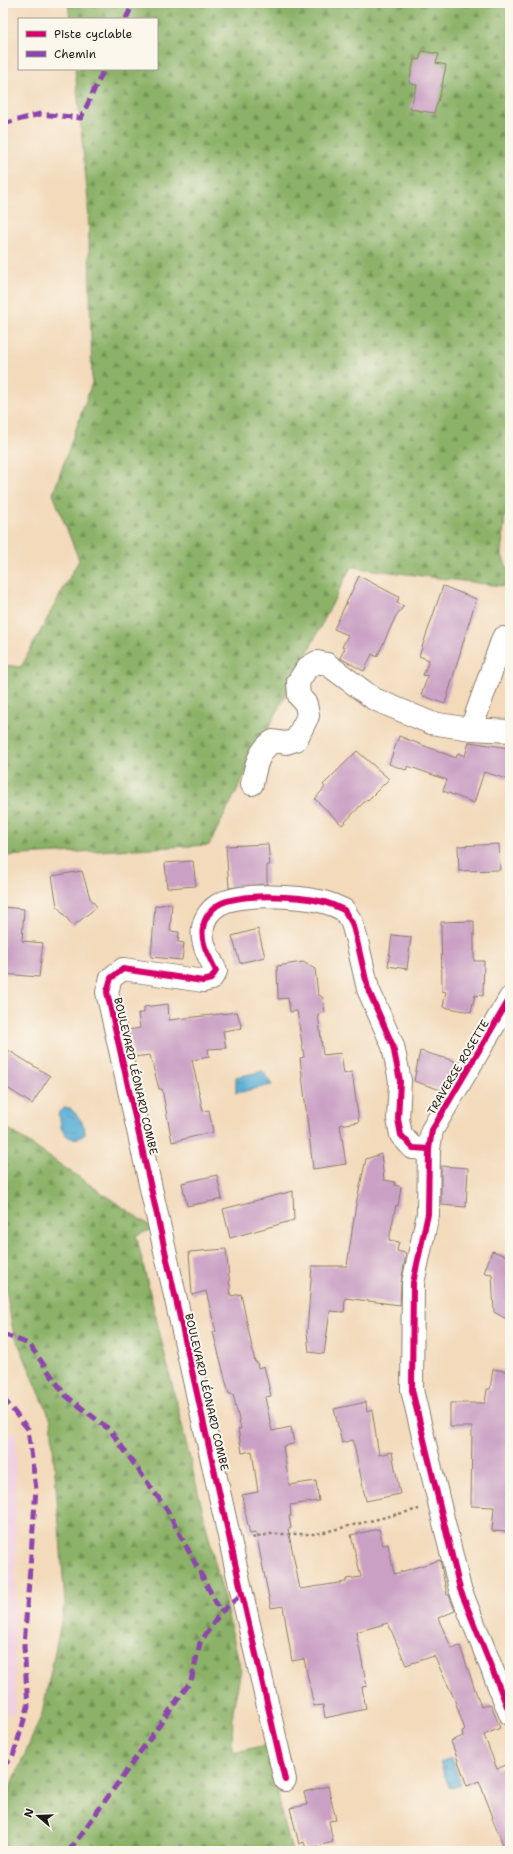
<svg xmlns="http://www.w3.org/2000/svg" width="513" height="1854" font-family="'Shantell Sans',sans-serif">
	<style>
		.built { fill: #f1d0e2 }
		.forest { fill: url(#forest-firs); stroke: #546742 }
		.water { fill: url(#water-ripples); stroke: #3c6679 }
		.building { fill: #caa0c5 }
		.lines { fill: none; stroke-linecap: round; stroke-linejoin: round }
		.minor-casing { stroke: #887b6c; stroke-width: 24 }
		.path { stroke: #887b6c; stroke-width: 2.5; stroke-dasharray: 3 3; stroke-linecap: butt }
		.minor { stroke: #fff; stroke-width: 22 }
		.quiet { stroke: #8e44ad; stroke-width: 5; stroke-dasharray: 10 5; stroke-linecap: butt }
		.cycleway-casing { stroke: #fbf7ec; stroke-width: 8 }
		.cycleway { stroke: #d6006c; stroke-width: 6 }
		.labels { text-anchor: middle; stroke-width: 4; stroke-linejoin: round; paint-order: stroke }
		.street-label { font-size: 11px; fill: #1c1c1c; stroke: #fbf7ec }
	</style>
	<defs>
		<pattern id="forest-firs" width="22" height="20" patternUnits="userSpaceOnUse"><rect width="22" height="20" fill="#8bb267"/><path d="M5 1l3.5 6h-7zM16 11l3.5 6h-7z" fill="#719054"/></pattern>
		<pattern id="water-ripples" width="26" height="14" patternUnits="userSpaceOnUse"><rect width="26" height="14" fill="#5bafd6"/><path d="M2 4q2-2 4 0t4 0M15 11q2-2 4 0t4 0" fill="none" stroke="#4a8ead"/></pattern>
	</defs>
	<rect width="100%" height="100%" fill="#fbf7ec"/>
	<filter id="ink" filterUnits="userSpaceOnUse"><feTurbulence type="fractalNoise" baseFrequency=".025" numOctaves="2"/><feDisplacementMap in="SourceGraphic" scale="8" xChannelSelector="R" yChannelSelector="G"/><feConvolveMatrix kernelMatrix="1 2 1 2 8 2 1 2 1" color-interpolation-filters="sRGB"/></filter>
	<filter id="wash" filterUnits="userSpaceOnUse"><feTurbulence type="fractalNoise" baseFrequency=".012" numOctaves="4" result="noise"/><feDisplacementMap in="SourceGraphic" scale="16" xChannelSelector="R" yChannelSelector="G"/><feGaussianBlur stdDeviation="0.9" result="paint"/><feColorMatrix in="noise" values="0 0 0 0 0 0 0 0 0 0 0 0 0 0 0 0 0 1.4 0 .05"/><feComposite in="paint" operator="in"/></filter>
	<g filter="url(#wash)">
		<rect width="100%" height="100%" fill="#f3dabb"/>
		<path class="built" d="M3,1433H16L15,1714H3Z"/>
		<path class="forest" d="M68,3H510V472L501,553L510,574V587L351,567L209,845L3,856V665L21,667L79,560L53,494L92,383L88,200L75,69H157V19H70Z
			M3,1125L154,1229L136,1235L241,1670L233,1710L232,1753L269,1744L282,1815L292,1851H3V1805L42,1714L65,1603L51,1420L13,1331L3,1272Z"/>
		<path class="water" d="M263,1071L272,1085L236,1093V1077Z
			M64,1108H70C78,1116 85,1123 85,1134C77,1142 65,1139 61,1127C60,1122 61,1119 58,1114Z
			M452,1758L461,1785L450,1789L440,1762Z"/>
		<g id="blocks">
			<path class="building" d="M422,51L439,54L436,63L446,65L440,95L434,113L410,109L417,85L409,83L414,59L419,60Z
				M359,576L399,597L397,603L404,606L396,616L377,657L372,654L364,671L340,658L345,648L342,647L348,635L334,629Z
				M443,586L476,599L445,704L421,695L428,676L423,675L429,660L419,656Z
				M399,736L456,758L458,753L465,756L469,742L510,748V780L484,772L474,803L443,791L447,780L408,766L406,770L389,764Z
				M357,751L389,779L368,800L367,799L342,825L315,799L325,787L323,785Z
				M268,844L270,865H267V884L229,888L226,846Z
				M499,844L500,870L459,871L458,846Z
				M193,861L196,886L167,888L165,863Z
				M82,871L90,898L97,907L73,926L57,906L52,876Z
				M172,903L170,931L179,932L178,942L184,943L182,960L151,957L155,906Z
				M3,907L24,909L22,941L43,943L39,977L3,974Z
				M474,921V961H484L483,996L475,995L471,1012L443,1007L446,992L442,991L441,922Z
				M258,929L265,957L240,963L232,936Z
				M392,935L411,937L407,969L388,966Z
				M303,962L315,969L318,994L323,998L325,1012L318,1014L323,1055L341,1053L344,1074L352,1072L359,1122L340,1125L346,1164L313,1169L300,1058L304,1057L297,1011L290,1012L288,998L278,999L277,966Z
				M168,1004L169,1020L237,1012L242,1028L223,1031L226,1048L208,1049L209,1057L192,1060L203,1111L209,1110L213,1132L172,1142L162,1089H159L150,1055L134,1057L128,1030L140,1028L138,1013H144V1007Z
				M3,1047L50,1076L32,1104L3,1085Z
				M420,1051L455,1061L452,1072L441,1090L414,1081Z
				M381,1154L384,1180L395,1182V1185L401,1187L398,1206L396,1205L389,1240L399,1242L397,1251L406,1253L401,1283L400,1305L345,1298L344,1312L330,1311L324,1354L309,1352L307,1332L312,1266H347L356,1204L366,1159Z
				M441,1166L468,1168L466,1207L441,1205Z
				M217,1175L222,1199L187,1206L182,1183Z
				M293,1191L294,1220L230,1238L223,1209Z
				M226,1249L231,1296L241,1294L255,1362H257L258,1368L264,1366L271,1396L265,1397L272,1431L291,1427L294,1444L283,1446L289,1485L316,1481L319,1501L290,1505L291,1516H289L291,1528L288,1529L300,1589L346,1582V1579L361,1577L351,1535L379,1529L383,1545L388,1544L394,1574L440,1560L447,1595H449L455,1611L438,1618L452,1649L460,1646L481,1707L491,1704L500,1728L484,1735L497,1769L510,1763V1851H506L492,1818L493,1817L479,1781L467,1786L451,1741L463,1736L462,1731L465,1730L454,1698L434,1656L406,1665L388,1623L356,1632L367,1686L362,1687L366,1709L325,1718L323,1705L314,1706L304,1659L292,1661L283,1606L271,1608L256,1533L250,1534L244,1507L242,1495L258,1492L252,1451L242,1453L238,1429H241L233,1394H229L213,1332H216L206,1291L192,1295L189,1252Z
				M492,1251L510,1257V1321L494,1312L492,1274L484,1273Z
				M493,1369L510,1372V1532L492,1531L494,1507L471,1506L472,1427H450V1403H485L487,1389H490Z
				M366,1402L367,1412L372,1410L379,1455L392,1452L400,1494L366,1501L353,1440L342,1443L334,1409Z
				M328,1786L336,1820L329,1821L333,1842L306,1849L304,1842L299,1844L290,1808L307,1805L304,1792Z"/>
		</g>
	</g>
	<g filter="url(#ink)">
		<use href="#blocks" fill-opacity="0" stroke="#887b6c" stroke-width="1"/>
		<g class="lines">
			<defs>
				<path id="minor" d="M471,729L503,638
					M252,784C255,768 258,751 273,741L286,743L296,740L308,716L306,704L299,696L298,682L307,668L317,662L327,664L374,699L431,723L471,729L510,731
					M510,998L432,1130L429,1149L428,1214L413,1283L412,1390L460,1589L510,1714
					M285,1780L242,1594L107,992L111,978L123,969L203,981L211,979L216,971C210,958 200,943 203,928C204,919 210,910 218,905C239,892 300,896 324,902C331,904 338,907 344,910L352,923L357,941L368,989L393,1046L400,1081L398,1119L401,1135L413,1148L429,1149"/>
			</defs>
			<use href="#minor" class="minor-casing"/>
			<path class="path" d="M252,1538L270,1534H316L419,1509"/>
			<use href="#minor" class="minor"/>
			<path class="quiet" d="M126,19L133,3
				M3,124L40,114L81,118L104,69
				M3,1334L29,1344L65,1395L110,1430L167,1510L221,1612
				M3,1398L28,1429L36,1489L24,1646L28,1707L13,1756L3,1766
				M69,1851L191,1681L200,1643L221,1612L242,1594"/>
			<defs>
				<path id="cycleway" d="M510,998L432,1130L429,1149L428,1214L413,1283L412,1390L460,1589L510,1714
					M285,1780L242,1594L107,992L111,978L123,969L203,981L211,979L216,971C210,958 200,943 203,928C204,919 210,910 218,905C239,892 300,896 324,902C331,904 338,907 344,910L352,923L357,941L368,989L393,1046L400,1081L398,1119L401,1135L413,1148L429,1149"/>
			</defs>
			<use href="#cycleway" class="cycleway-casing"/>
			<use href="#cycleway" class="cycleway"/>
		</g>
	</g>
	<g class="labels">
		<g class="street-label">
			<text transform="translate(458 1067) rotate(-59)" y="4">TRAVERSE ROSETTE</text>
			<text transform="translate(136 1076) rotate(77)" y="4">BOULEVARD LÉONARD COMBE</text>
			<text transform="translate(207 1392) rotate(77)" y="4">BOULEVARD LÉONARD COMBE</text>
		</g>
	</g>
	<rect width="513" height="1854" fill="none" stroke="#fbf7ec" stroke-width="16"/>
	<rect x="18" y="18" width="140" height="52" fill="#fbf7ec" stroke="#a29f99"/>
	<rect x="26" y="31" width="20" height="6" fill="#d6006c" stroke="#a29f99"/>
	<text x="54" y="38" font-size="12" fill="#1c1c1c">Piste cyclable</text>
	<rect x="26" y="51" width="20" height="6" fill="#8e44ad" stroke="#a29f99"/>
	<text x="54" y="58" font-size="12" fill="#1c1c1c">Chemin</text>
	<g transform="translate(38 1816) rotate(289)" stroke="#fbf7ec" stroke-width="3" paint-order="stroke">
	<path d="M0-3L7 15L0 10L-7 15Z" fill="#1c1c1c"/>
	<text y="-6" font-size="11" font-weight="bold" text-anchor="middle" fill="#1c1c1c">N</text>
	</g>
</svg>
